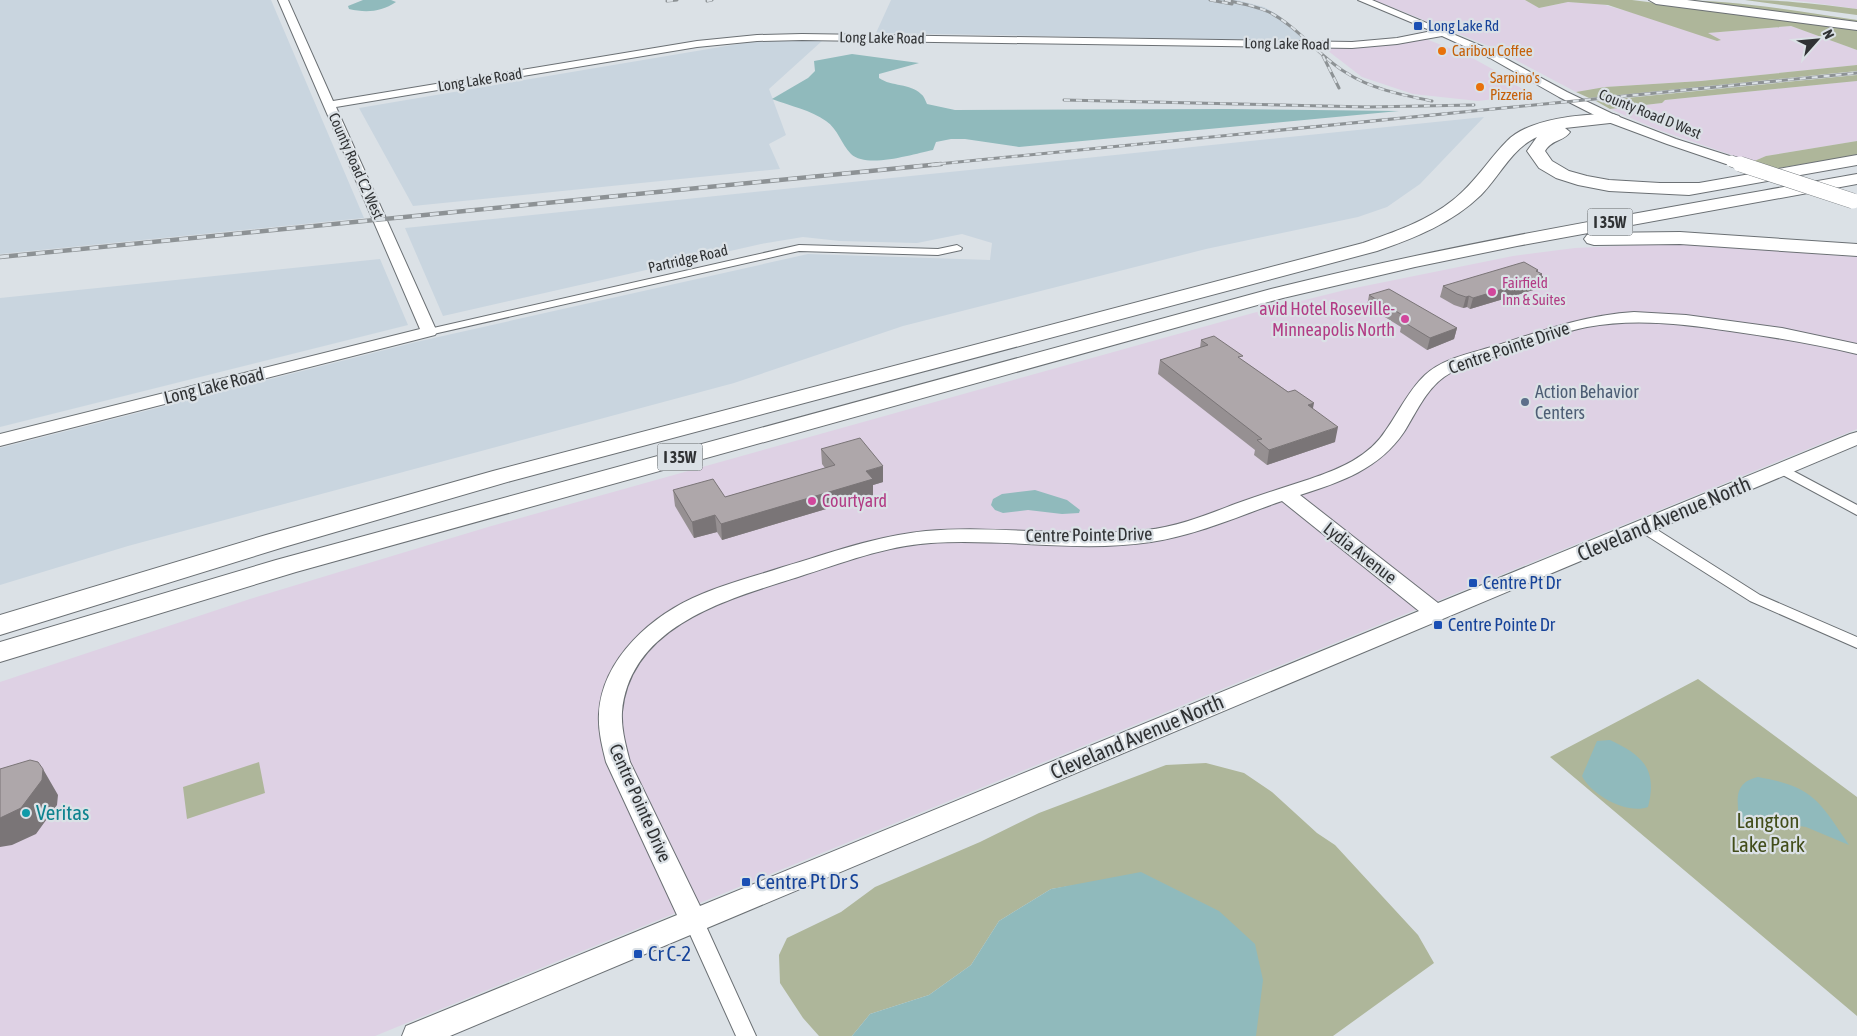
<svg xmlns="http://www.w3.org/2000/svg" width="1857" height="1036" font-family="'Asap Condensed',sans-serif">
	<style>
		.commercial { fill: #ded1e4 }
		.built { fill: #c9d5df }
		.green { fill: #aeb69a }
		.water { fill: #90babc }
		.lines { fill: none; stroke-linecap: round; stroke-linejoin: round }
		.street-casing { stroke: #6b7074; stroke-width: 2 }
		.secondary-casing { stroke: #6b7074; stroke-width: 2 }
		.highway-casing { stroke: #6b7074; stroke-width: 2 }
		.street { fill: #fff; fill-rule: evenodd }
		.secondary { fill: #fff; fill-rule: evenodd }
		.highway { fill: #fff; fill-rule: evenodd }
		.rail-far1-casing { stroke: #8d9295; stroke-width: 3 }
		.rail-casing { stroke: #8d9295; stroke-width: 4.5 }
		.rail-far1 { stroke: #dbe1e6; stroke-width: 2; stroke-dasharray: 6; stroke-linecap: butt }
		.rail { stroke: #dbe1e6; stroke-width: 3; stroke-dasharray: 9; stroke-linecap: butt }
		.secondary-bridge-far1-casing { stroke: #6b7074; stroke-width: 12; stroke-linecap: butt }
		.secondary-bridge-casing { stroke: #6b7074; stroke-width: 16; stroke-linecap: butt }
		.secondary-bridge-far1 { stroke: #fff; stroke-width: 11 }
		.secondary-bridge { stroke: #fff; stroke-width: 15 }
		.wall { fill: #969092 }
		.shaded-wall { fill: #7a7577 }
		.building { fill: #aea7aa; stroke: #7a7577 }
		.transit-dot { fill: #1a4fb4; stroke: #dbe1e6; stroke-width: 2 }
		.food-dot { fill: #e8710a; stroke: #dbe1e6; stroke-width: 2 }
		.hotel-dot { fill: #d1479c; stroke: #dbe1e6; stroke-width: 2 }
		.service-dot { fill: #5c6f8a; stroke: #dbe1e6; stroke-width: 2 }
		.culture-dot { fill: #0f9aa8; stroke: #dbe1e6; stroke-width: 2 }
		.labels { text-anchor: middle; stroke-width: 4.5; stroke-linejoin: round; paint-order: stroke }
		.far-transit-label { font-size: 15px; fill: #164399; stroke: #dbe1e6; text-anchor: start }
		.far-street-label { font-size: 15px; fill: #303234; stroke: #dbe1e6 }
		.far-food-label { font-size: 15px; fill: #c56008; stroke: #dbe1e6; text-anchor: start }
		.far-hotel-label { font-size: 15px; fill: #b23c85; stroke: #dbe1e6; text-anchor: start }
		.shield { fill: #dbe1e6; stroke: #636669; stroke-width: 1 }
		.shield-label { font-size: 16px; font-weight: bold; fill: #303234 }
		.hotel-label { font-size: 18px; fill: #b23c85; stroke: #dbe1e6; text-anchor: end }
		.street-label { font-size: 18px; fill: #303234; stroke: #dbe1e6 }
		.service-label { font-size: 18px; fill: #4e5e75; stroke: #dbe1e6; text-anchor: start }
		.transit-label { font-size: 18px; fill: #164399; stroke: #dbe1e6; text-anchor: start }
		.near-street-label { font-size: 21px; fill: #303234; stroke: #dbe1e6 }
		.near-culture-label { font-size: 21px; fill: #0d838f; stroke: #dbe1e6; text-anchor: start }
		.near-park-label { font-size: 21px; fill: #424d1a; stroke: #dbe1e6 }
		.near-transit-label { font-size: 21px; fill: #164399; stroke: #dbe1e6; text-anchor: start }
	</style>
	<rect width="100%" height="100%" fill="#dbe1e6"/>
	<path class="commercial" d="M1374,0H1525L1539,8L1568,2L1601,4L1707,33L1791,26L1857,50V65L1701,81L1605,87L1576,92L1491,47Z
		M1789,0H1857V9L1808,2Z
		M1426,39L1467,55L1494,70L1490,71L1532,94L1478,101L1413,94L1362,77L1323,47L1384,46Z
		M1857,81V141L1766,156L1752,162L1656,129L1610,109L1662,103L1665,100Z
		M1639,245H1696L1857,257V429L375,1036H0V682L250,599L488,527L1253,313L1345,290L1513,256L1575,248Z"/>
	<path class="built" d="M0,0H271L364,218L0,254Z
		M891,0H1237L1264,7L1278,15L1310,41L876,33Z
		M756,41H822L769,89L786,135L769,144L780,169L413,206L359,108Z
		M1484,117L1420,184L1387,207L1358,217L1206,249L903,326L734,383L128,546L0,585V448L416,342L808,254L990,260L992,243L962,234L917,243L840,241L803,237L761,244L443,316L405,228Z
		M380,259L408,325L0,427V298Z"/>
	<path class="green" d="M1509,0H1632L1857,28V50L1791,26L1708,33L1721,40L1717,41L1608,5L1568,2L1539,8L1525,0Z
		M1675,0C1736,0 1796,11 1857,20V24Z
		M1745,0C1784,0 1818,4 1857,9V15Z
		M1857,65V71L1589,98L1576,92L1605,87L1701,81Z
		M1857,75V81L1665,100L1662,103L1610,109L1596,101Z
		M1857,141V155L1774,169L1752,162L1766,156Z
		M1698,679L1857,797V1016L1550,757Z
		M259,762L265,793L187,819L183,787Z
		M1206,763L1244,773L1272,792L1317,833L1335,845L1418,935L1434,963L1333,1036H1256V1029L1095,882L1051,889L999,921L971,965L929,995L870,1014L852,1036H819L803,1018L780,983L779,955L787,938L841,912L875,887L980,842L1039,813L1166,765Z"/>
	<path class="water" d="M363,0H391L396,2C381,12 366,13 349,9L348,6Z
		M852,54L919,63L879,74V78C892,87 910,83 921,94C924,96 925,100 927,104L955,110L1227,109L1399,111L1019,147L965,139H951L936,142L933,150C913,154 867,169 851,154C841,144 838,129 826,121C811,110 790,106 772,99L808,78L815,71L814,61Z
		M1035,490L1067,500L1080,510L1079,513L1062,514L1028,510L1003,513L995,510L991,505L993,499L1002,494Z
		M1610,740C1642,755 1658,769 1648,807C1628,815 1591,795 1582,776L1597,741Z
		M1758,777C1814,787 1819,801 1849,845L1806,827L1773,822H1739C1738,801 1732,783 1758,777Z
		M1141,872L1219,911L1255,944L1263,980L1256,1036H852L870,1014L929,995L971,965L999,921L1051,889Z"/>
	<g class="lines">
		<defs>
			<path id="street" d="M799,245L938,249L957,245L962,248L961,250L938,255L799,251L429,335L423,332L429,329Z
				M1782,465L1857,505V515L1777,472L1775,469Z
				M1643,523L1648,524L1760,595L1857,637V648L1750,601L1638,530L1636,527Z
				M694,913L701,915L756,1036H736L684,921L687,915Z"/>
			<path id="secondary" d="M278,0H288L333,101L697,41L757,35L802,34L1352,42L1397,38L1432,31L1358,0H1372L1486,48L1567,92L1617,116L1676,139L1736,158L1738,161L1736,164H1726L1667,144L1608,122L1559,97L1490,58L1442,36L1397,44L1352,48L802,40L757,41L697,47L336,107L437,332L435,335L0,446V434L420,329Z
				M1634,312L1686,315L1782,328L1857,344V354C1815,344 1773,337 1730,331C1683,324 1635,318 1587,327C1561,332 1536,343 1511,351C1489,359 1464,363 1444,377C1425,391 1416,413 1404,432C1379,469 1341,482 1300,495L1438,603L1850,434L1857,432V445L450,1036H402L406,1026L677,915L606,762C602,746 598,730 599,714C602,658 653,614 702,594C728,583 756,576 783,567C830,553 876,536 926,531C999,525 1073,538 1146,530C1177,527 1206,515 1235,504C1260,495 1285,487 1310,479C1339,469 1369,457 1386,430C1399,412 1408,391 1425,375C1445,357 1473,353 1498,345C1544,330 1586,315 1634,312ZM1282,501L1419,611L700,906L630,762C626,746 621,729 622,712C630,625 729,599 798,577C842,563 885,546 931,543C1004,538 1078,553 1151,542C1197,535 1239,516 1282,501Z"/>
			<path id="highway" d="M1649,0H1687L1857,22V30L1656,4Z
				M1613,114L1619,116L1621,119L1619,122L1565,128L1570,132C1563,142 1552,139 1545,151L1552,161L1569,171L1587,176L1609,180L1660,183H1699L1857,155V165L1689,195L1609,191L1578,185L1556,178L1539,168L1527,151L1537,137C1511,149 1500,176 1481,195C1452,223 1415,238 1377,251L511,481L284,547L0,635V615L266,535L493,471L1363,243C1394,232 1427,221 1453,200C1475,183 1488,160 1507,141C1529,118 1583,114 1613,114Z
				M1857,174V184L1517,246L1415,267L1283,298L296,572L0,662V642L276,560L1271,289C1464,241 1661,209 1857,174Z
				M1680,232L1857,244V256L1680,244L1594,245L1587,243L1584,239L1587,235L1594,233Z"/>
		</defs>
		<use href="#street" class="street-casing"/>
		<use href="#secondary" class="secondary-casing"/>
		<use href="#highway" class="highway-casing"/>
		<use href="#street" class="street"/>
		<use href="#secondary" class="secondary"/>
		<use href="#highway" class="highway"/>
		<defs>
			<path id="rail-far1" d="M1210,0L1232,4
				M1225,0C1240,3 1256,6 1269,12C1298,27 1318,55 1345,72C1371,89 1402,95 1432,101
				M667,1L677,0
				M707,1L712,0
				M1323,56L1339,88
				M1064,100L1368,107L1474,105
				M928,165L1857,73"/>
			<path id="rail" d="M0,257L941,164"/>
		</defs>
		<use href="#rail-far1" class="rail-far1-casing"/>
		<use href="#rail" class="rail-casing"/>
		<use href="#rail-far1" class="rail-far1"/>
		<use href="#rail" class="rail"/>
		<defs>
			<path id="secondary-bridge-far1" d="M1731,161L1743,165"/>
			<path id="secondary-bridge" d="M1740,164L1853,201"/>
		</defs>
		<use href="#secondary-bridge-far1" class="secondary-bridge-far1-casing"/>
		<use href="#secondary-bridge" class="secondary-bridge-casing"/>
		<use href="#secondary-bridge-far1" class="secondary-bridge-far1"/>
		<use href="#secondary-bridge" class="secondary-bridge"/>
	</g>
	<path class="wall" d="M1538,270V272L1542,274L1540,288L1470,309L1467,307L1463,308L1454,305L1440,297L1443,286Z
		M1369,295L1457,328L1454,339L1427,350L1400,332L1401,327L1367,306Z
		M1201,340L1242,360L1313,409L1335,442L1267,465L1254,455L1255,450L1158,374L1160,360L1200,348Z
		M821,449L883,482L873,485V495L722,540L717,532L694,538L675,506L673,490L725,497L825,468L822,464Z"/>
	<path class="shaded-wall" d="M1538,270L1535,279L1539,275L1542,274L1541,278L1543,277L1540,288L1470,309L1473,298Z
		M1469,296L1467,307L1463,308L1466,297Z
		M1457,328L1454,339L1427,350L1430,338Z
		M1314,403L1311,418L1308,405Z
		M1338,427L1335,442L1267,465L1269,450Z
		M883,466V482L873,485V495L722,540L721,524L866,471Z
		M715,515L717,532L694,538L692,522Z
		M43,769L58,795L57,805L36,834L12,845L0,847V818Z"/>
	<path class="building" d="M1524,262L1538,270L1536,271L1542,274L1539,275L1543,277L1473,298L1469,296L1466,297L1457,294L1443,286Z
		M1389,289L1457,328L1430,338L1402,321L1409,319L1369,295Z
		M1214,336L1243,356L1238,357L1288,392L1295,390L1314,403L1308,405L1338,427L1269,450L1257,440L1262,439L1160,360L1208,345L1201,340Z
		M860,438L883,466L866,471L873,479L721,524L715,515L692,522L673,490L713,479L725,497L835,465L821,449Z
		M30,760L38,762L43,769L42,780L21,808L0,818V769Z"/>
	<g class="transit-dot">
		<rect x="1413" y="21" width="10" height="10" rx="2.5"/>
		<rect x="1468" y="578" width="10" height="10" rx="2.5"/>
		<rect x="1433" y="620" width="10" height="10" rx="2.5"/>
		<rect x="741" y="877" width="10" height="10" rx="2.5"/>
		<rect x="633" y="949" width="10" height="10" rx="2.5"/>
	</g>
	<g class="food-dot">
		<circle cx="1442" cy="51" r="5"/>
		<circle cx="1480" cy="87" r="5"/>
	</g>
	<g class="hotel-dot">
		<circle cx="1492" cy="292" r="5"/>
		<circle cx="1405" cy="319" r="5"/>
		<circle cx="812" cy="501" r="5"/>
	</g>
	<circle class="service-dot" cx="1525" cy="402" r="5"/>
	<circle class="culture-dot" cx="26" cy="813" r="5"/>
	<g class="labels">
		<g class="far-transit-label">
			<text x="1428" y="31">Long Lake Rd</text>
		</g>
		<g class="far-street-label">
			<text transform="translate(882 38) rotate(1)" y="5">Long Lake Road</text>
			<text transform="translate(1287 44) rotate(1)" y="5">Long Lake Road</text>
			<text transform="translate(480 80) rotate(-9)" y="5">Long Lake Road</text>
			<text transform="translate(1650 114) rotate(22)" y="5">County Road D West</text>
			<text transform="translate(356 166) rotate(66)" y="5">County Road C2 West</text>
			<text transform="translate(688 259) rotate(-13)" y="5">Partridge Road</text>
		</g>
		<g class="far-food-label">
			<text x="1452" y="56">Caribou Coffee</text>
			<text x="1490" y="83">Sarpino's<tspan x="1490" dy="17">Pizzeria</tspan></text>
		</g>
		<g class="far-hotel-label">
			<text x="1502" y="288">Fairfield<tspan x="1502" dy="17">Inn &amp; Suites</tspan></text>
		</g>
		<g class="shield">
			<rect x="1587.5" y="208.5" width="45" height="27" rx="4"/>
			<rect x="657.5" y="443.5" width="45" height="27" rx="4"/>
		</g>
		<g class="shield-label">
			<text x="1610" y="228">I 35W</text>
			<text x="680" y="463">I 35W</text>
		</g>
		<g class="hotel-label">
			<text x="1395" y="315">avid Hotel Roseville-<tspan x="1395" dy="21">Minneapolis North</tspan></text>
			<text x="822" y="507" text-anchor="start">Courtyard</text>
		</g>
		<g class="street-label">
			<text transform="translate(1509 348) rotate(-19)" y="6">Centre Pointe Drive</text>
			<text transform="translate(214 386) rotate(-14)" y="6">Long Lake Road</text>
			<text transform="translate(1089 535) rotate(-1)" y="6">Centre Pointe Drive</text>
			<text transform="translate(1360 553) rotate(38)" y="6">Lydia Avenue</text>
			<text transform="translate(640 803) rotate(66)" y="6">Centre Pointe Drive</text>
		</g>
		<g class="service-label">
			<text x="1535" y="398">Action Behavior<tspan x="1535" dy="21">Centers</tspan></text>
		</g>
		<g class="transit-label">
			<text x="1483" y="589">Centre Pt Dr</text>
			<text x="1448" y="631">Centre Pointe Dr</text>
		</g>
		<g class="near-street-label">
			<text transform="translate(1664 519) rotate(-23)" y="7">Cleveland Avenue North</text>
			<text transform="translate(1137 737) rotate(-23)" y="7">Cleveland Avenue North</text>
		</g>
		<g class="near-culture-label">
			<text x="36" y="820">Veritas</text>
		</g>
		<g class="near-park-label">
			<text x="1768" y="828">Langton<tspan x="1768" dy="24">Lake Park</tspan></text>
		</g>
		<g class="near-transit-label">
			<text x="756" y="889">Centre Pt Dr S</text>
			<text x="648" y="961">Cr C-2</text>
		</g>
	</g>
	<g transform="translate(1817 40) rotate(63)" stroke="#dbe1e6" stroke-width="4" paint-order="stroke">
	<path d="M0-4L9 19L0 12L-9 19Z" fill="#303234"/>
	<text y="-8" font-size="14" font-weight="bold" text-anchor="middle" fill="#303234">N</text>
	</g>
</svg>
